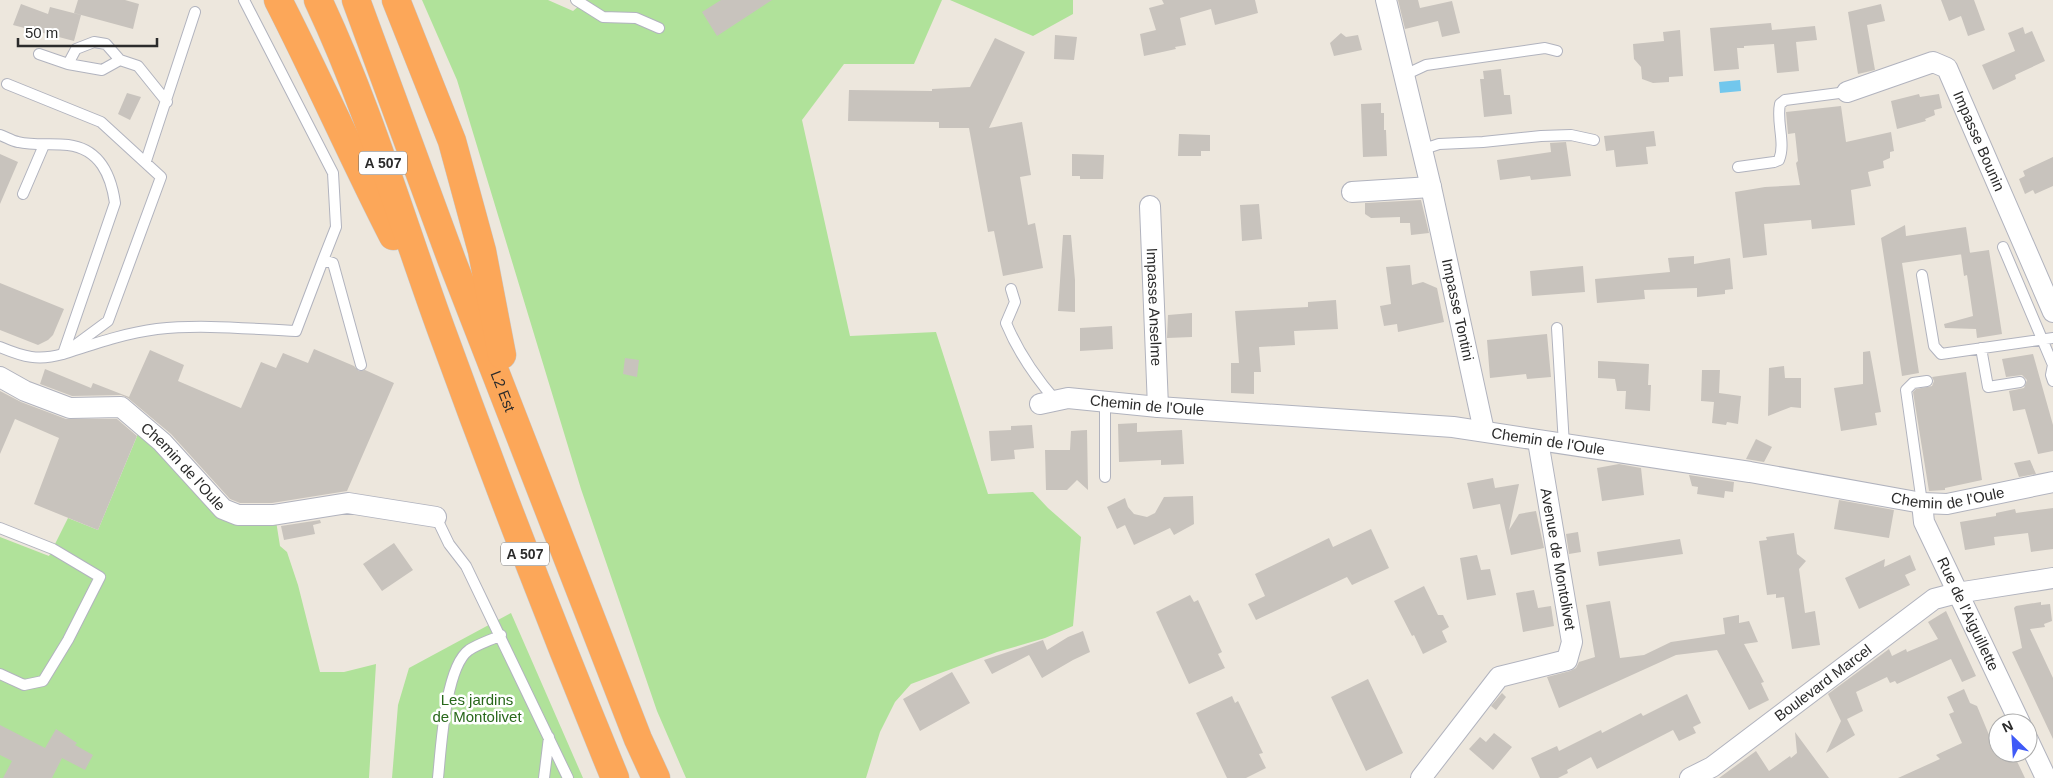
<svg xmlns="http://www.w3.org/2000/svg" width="2053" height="778" font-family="Arial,sans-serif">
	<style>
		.green { fill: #b0e29a }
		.water { fill: #72c7ed }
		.building { fill: #c8c3bd }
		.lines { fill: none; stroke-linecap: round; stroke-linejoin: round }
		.service-casing { stroke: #b1b3be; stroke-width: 12 }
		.minor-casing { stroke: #b1b3be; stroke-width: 22 }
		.motorway-casing { stroke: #c8c8c8; stroke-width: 29 }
		.service { stroke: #fff; stroke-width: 10 }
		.minor { stroke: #fff; stroke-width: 20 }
		.motorway { stroke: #fca759; stroke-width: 28 }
		.labels { text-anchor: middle; stroke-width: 5; stroke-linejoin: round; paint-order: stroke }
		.shield { fill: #fff; stroke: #6b6b6b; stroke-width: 1 }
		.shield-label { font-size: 14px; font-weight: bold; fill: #2b2b2b }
		.street-label { font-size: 15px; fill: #2b2b2b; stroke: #fff }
		.park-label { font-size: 15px; fill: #28681b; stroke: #fff }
	</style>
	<rect width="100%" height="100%" fill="#ede7dd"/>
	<path class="green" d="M422,0H548L573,11L586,0H942L914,64H844L802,120L850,336L936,332L988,494L1033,492L1048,508L1081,537L1073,626L1045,638L997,652L911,684L895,702L880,732L866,778H686L657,711L581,489L457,80Z
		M950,0H1073V14L1033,36Z
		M140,429L220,516L276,521L280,546L287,552L298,585L320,672H344L376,664L369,778H0V537L49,556L68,518L98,530Z
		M511,613L583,778H392L398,705L409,668Z"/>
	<path class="water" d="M1740,80L1741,91L1720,93L1719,82Z"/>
	<path class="building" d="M78,0H125L139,4L133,29L74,13Z
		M721,0H772L717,36L702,12Z
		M1162,0H1255L1258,13L1215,25L1211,9L1180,18L1186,45L1175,47L1176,49L1144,56L1140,34L1156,30L1149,8L1164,4Z
		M1398,0H1418L1420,8L1452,1L1460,33L1442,37L1438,21L1405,29Z
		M1941,0H1974L1985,30L1968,36L1961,16L1949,21Z
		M21,4L48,14L50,7L81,15L74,41L13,25Z
		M1881,4L1885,21L1867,25L1875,70L1858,74L1848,12Z
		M1771,23L1772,30L1815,26L1817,40L1796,42L1799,71L1777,73L1774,44L1744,46V48H1737L1739,69L1714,71L1710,28Z
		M2023,27L2025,34L2032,31L2045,61L2015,75L2016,79L1993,90L1982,65L2015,51L2008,33Z
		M1680,30L1683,76L1669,77V82L1653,83L1642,79L1641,67L1634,59L1633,44L1664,41L1663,32Z
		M1341,33L1346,37L1358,35L1362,50L1334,56L1330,43Z
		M1055,35L1077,37L1074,60L1054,59Z
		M995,38L1025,52L989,128L1022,122L1031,175L1020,177L1028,225L1035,223L1043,268L1003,276L994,231L988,232L969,128H939V122L848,121L849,90L932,91V89L970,87Z
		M1501,69L1504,95H1510L1512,114L1484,117L1480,79H1484L1483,71Z
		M127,93L141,97L130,120L118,114Z
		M1919,94L1920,97L1939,94L1942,108L1934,110L1935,115L1925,119L1926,121L1897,129L1891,101Z
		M1381,103V113H1384V130H1386L1387,156L1363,157L1361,104Z
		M1841,106L1846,142L1891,132L1894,151L1890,152V158L1883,161L1884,168L1868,172L1871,186L1851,190L1855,225L1812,229L1811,220L1764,224L1767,255L1743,258L1735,192L1765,187L1800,185L1796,163L1798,161L1795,133L1788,134L1786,112Z
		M1654,131L1656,146L1646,147L1648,164L1616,167L1614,150L1606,151L1604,136Z
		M1179,134L1210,135V151H1201V156H1178Z
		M1566,142L1571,176L1531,180L1530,176L1500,180L1497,160L1551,152L1550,143Z
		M0,154L18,162L0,204Z
		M1072,154L1104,155L1103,179H1080V176H1072Z
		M2053,157V186L2035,194L2033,190L2025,194L2019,179L2025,176L2023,171Z
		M1421,200L1429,233L1411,235L1410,223H1400V217L1371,218L1365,214V203Z
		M1259,204L1262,239L1242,241L1240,205Z
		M1905,225L1906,236L1966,227L1970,253L1902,263L1919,373L1902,376L1881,238Z
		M1063,235H1071L1075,280V312L1058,311Z
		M1989,250L2002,334L1977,338L1976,329L1945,328L1944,324L1973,316L1967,275L1964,276L1961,254Z
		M1694,256V264L1730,258L1733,289L1725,290V294L1697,297V288L1644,290L1645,299L1597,303L1595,279L1670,272L1668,258Z
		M1410,265L1412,285L1423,282L1437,288L1444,322L1398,332L1397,324L1384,326L1380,306L1391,304L1386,267Z
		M1583,266L1585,292L1532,296L1530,271Z
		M0,283L64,309L53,335L48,340L38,345L0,330Z
		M1336,300L1338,329L1294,331L1295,345L1259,347L1261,372H1254V394L1231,393V363H1239L1235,311L1308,307V302Z
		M1192,313V337L1167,338L1168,315Z
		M1112,326L1113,349L1080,351V328Z
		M1547,334L1551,377L1527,379L1526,374L1490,378L1487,340Z
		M314,349L354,366L359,371L365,370L394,383L347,491L272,503H240L230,499L171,434L128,398L121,395L72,396L40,384L45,369L91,388L93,383L129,397L150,350L184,365L178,381L241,408L261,362L276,368L283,353L308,363Z
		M1870,351L1881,412L1875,413L1877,425L1841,431L1834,388L1863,384V352Z
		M2033,354L2053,425V451L2038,454L2025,409L2013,411L2009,391L2024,388L2027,380L2022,375L2006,377L2002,359Z
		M625,358L639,360L637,377L623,374Z
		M1598,361L1649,364L1648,385H1651L1650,411L1625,409L1626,391H1617L1615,379L1598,378Z
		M1784,366L1785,378H1801V408L1791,407L1768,416L1769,368Z
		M1702,370H1720L1719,393L1741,396L1738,424L1727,422L1726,425L1712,423L1714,402L1701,401Z
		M1966,372L1982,480L1945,488V490L1929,491L1913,392L1916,389L1932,386L1934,381L1932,377Z
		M0,391L21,402L66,419H117L137,436L98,530L34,504L59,438L15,419L0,454Z
		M1137,423V432L1182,430L1184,464L1161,465V460L1119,462L1118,424Z
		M1032,425L1034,448L1014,450L1015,459L991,461L989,431L1011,430V426Z
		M1087,430L1088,490L1077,480L1067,490H1046L1045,450H1070L1071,431Z
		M1756,439L1772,447L1764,462L1746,459Z
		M2030,460L2036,474L2019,477L2014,463Z
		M1619,464L1641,468L1644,495L1602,501L1597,468Z
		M1689,475L1734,482L1733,492L1725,491L1724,498L1697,494L1698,487L1692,486Z
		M1493,478L1495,488L1519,484L1509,530L1519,514L1536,511L1544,548L1511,555L1500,504L1473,509L1467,483Z
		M1193,496L1194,524L1174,535L1170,528L1134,545L1125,525L1117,529L1107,507L1125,498L1128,507L1134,514L1147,517L1155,513L1164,497Z
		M1839,500L1894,510L1889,538L1834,529Z
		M2053,508V549L2031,552L2028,533L1994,537L1995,545L1965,550L1960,522L1996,516V513L2015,509L2016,513Z
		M320,520L321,523L313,525L315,534L284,540L281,526Z
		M1371,529L1389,568L1352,585L1347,577L1256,620L1248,604L1265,596L1255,574L1329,538L1333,547Z
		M1578,532L1581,552L1569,554L1566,534Z
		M1794,533L1797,554L1806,561L1799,569L1805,613L1815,611L1820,645L1792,649L1784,597L1776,598V594L1767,595L1759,541L1767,540L1766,537Z
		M1680,539L1683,554L1599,566L1597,552Z
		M394,543L413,570L382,591L363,564Z
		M1477,555L1481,570L1490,569L1496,595L1467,600L1460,558Z
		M1910,555L1916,570L1905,575L1910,585L1859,609L1845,578L1885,559L1884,567Z
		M1424,586L1438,615H1443L1449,627L1442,631L1447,642L1423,654L1414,635L1412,636L1394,601Z
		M1534,590L1538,608L1551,606L1554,626L1523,632L1516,593Z
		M1190,595L1194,602L1198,600L1222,652L1218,654L1225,668L1189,684L1156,612Z
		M1610,601L1620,658L1644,655L1671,642L1725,634L1723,618L1739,615V623L1749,621L1758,642L1744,644L1764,682L1761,683L1769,700L1749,710L1717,650L1676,655L1559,708L1547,677L1570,671L1576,668L1579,662L1595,657L1586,605Z
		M2041,602V605L2050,604L2052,621L2044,624L2045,627L2030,629L2053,678V739L2012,652L2022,648L2014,608L2016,606Z
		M1946,611L1976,676L1962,682L1951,659L1897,684L1895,681L1890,683L1887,677L1856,692L1863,711L1847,719L1855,735L1826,753L1841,721L1828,694L1889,649L1892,656L1906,649L1907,652L1938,639L1928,622Z
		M1083,631L1090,652L1073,660L1042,678L1029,655L992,674L984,660L1043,640L1047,650L1068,637Z
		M952,672L970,703L920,731L903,699Z
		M1368,679L1403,753L1366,771L1331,697Z
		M1964,689L1970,703L1977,706L1992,742L1998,738V753H2013L2025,778H1898L1940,759L1936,755L1962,743L1949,714L1954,712L1947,697Z
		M1502,693L1506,697L1496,710L1491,706Z
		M1687,694L1701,723L1693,727L1696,733L1679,741L1673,730L1597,769L1591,757L1567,770L1568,773L1558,778H1540L1531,758L1557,746L1559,751L1601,730L1602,733L1641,713L1643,716Z
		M1232,696L1235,703L1238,701L1240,705L1263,753L1259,754L1266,768L1246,778H1227L1196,713Z
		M0,725L45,748L56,729L77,743L75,745L93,755L85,770L62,758L52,778H3L12,761L0,755Z
		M1795,732L1829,778H1719L1756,751L1769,771L1790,756L1791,758L1797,753Z
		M1494,733L1512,747L1493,770L1469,749L1480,737L1486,742Z"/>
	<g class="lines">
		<defs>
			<path id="service" d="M244,0L333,173L336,227L323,260
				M576,0L603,17L636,18L659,28
				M39,54L68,64L76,49L94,42L106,44L120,60L138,66L167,102
				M68,64L102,70L120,60
				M1406,80L1411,72L1426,65L1545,48L1557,51
				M7,84L101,122L161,177L108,321L70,349
				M0,135C6,137 12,141 18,142C35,146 52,143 68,145C100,149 111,175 115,203L63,354C38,361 24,357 0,347
				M1423,155L1430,147L1439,144L1483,142L1541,136L1571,135L1594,140
				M146,161L195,12
				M1738,167L1774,162L1779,160C1786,143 1776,122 1780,104L1785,100L1847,92
				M23,194L44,145
				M2003,247L2053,365L2051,375L2053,381
				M1922,275L1934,346L1941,354L2053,338
				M1011,289L1015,302L1006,323C1018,352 1035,377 1056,401
				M1557,328L1564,445
				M1981,348L1988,387L2020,382
				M63,354C94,344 125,333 157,329C203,324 250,329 296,331L323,260L333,263L361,365
				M1105,477V402
				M1922,503L1906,390L1913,383L1927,381
				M436,517L449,544L466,566L568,778
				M0,528L53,549L100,577L68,640L43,681L24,685L0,674
				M438,778C441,749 445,667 469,650C478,644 491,640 501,635
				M544,778L549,737"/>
			<g id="minor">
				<path id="s1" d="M1386,0L1431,187L1484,431"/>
				<path id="s2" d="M1847,92L1933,62L1947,68L2053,312"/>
				<path d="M1352,192L1431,187"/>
				<path id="s3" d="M1150,206L1158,407"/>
				<path id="s4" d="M0,377L25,391L70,408L121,407L162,442L223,509L238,515H273L348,503L436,517"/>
				<path id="s5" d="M1040,404L1068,398L1158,407L1453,427L1750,472L1922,503L1947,504L2053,482"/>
				<path id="s6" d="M1922,503L1924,522L2020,723"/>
				<path d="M2028,740L2046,778"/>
				<path d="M1421,778L1499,677L1567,660L1572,642L1538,441"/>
				<path id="s7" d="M1690,778L1712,767L1934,599L1957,593L2053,578"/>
			</g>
			<g id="motorway">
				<path d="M278,0C318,78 353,158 393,236"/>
				<path d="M318,0C368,106 401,219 441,329C496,480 554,630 615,778"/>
				<path id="s8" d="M356,0L452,261L638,739L656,778"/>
				<path d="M396,0L452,141L482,251L502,355"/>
			</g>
		</defs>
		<use href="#service" class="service-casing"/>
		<use href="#minor" class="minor-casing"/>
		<use href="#motorway" class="motorway-casing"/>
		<use href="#service" class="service"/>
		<use href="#minor" class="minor"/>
		<use href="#motorway" class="motorway"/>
	</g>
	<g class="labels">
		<g class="shield">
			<rect x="359" y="151.5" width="48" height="23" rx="4"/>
			<rect x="501" y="542.5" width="48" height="23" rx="4"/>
		</g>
		<g class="shield-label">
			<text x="383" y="168">A 507</text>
			<text x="525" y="559">A 507</text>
		</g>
		<g class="street-label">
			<text dy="5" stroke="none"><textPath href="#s2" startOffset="186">Impasse Bounin</textPath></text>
			<text dy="5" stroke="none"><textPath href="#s3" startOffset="101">Impasse Anselme</textPath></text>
			<text dy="5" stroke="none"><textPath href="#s1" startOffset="318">Impasse Tontini</textPath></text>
			<text dy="5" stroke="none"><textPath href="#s8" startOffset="418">L2 Est</textPath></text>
			<text dy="5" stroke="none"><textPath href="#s5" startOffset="108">Chemin de l'Oule</textPath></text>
			<text dy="5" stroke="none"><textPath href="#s5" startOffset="511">Chemin de l'Oule</textPath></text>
			<text dy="5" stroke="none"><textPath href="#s4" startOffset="214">Chemin de l'Oule</textPath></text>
			<text dy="5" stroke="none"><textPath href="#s5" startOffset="916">Chemin de l'Oule</textPath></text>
			<text transform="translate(1558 559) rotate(80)" y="5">Avenue de Montolivet</text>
			<text dy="5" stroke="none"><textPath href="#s6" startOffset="121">Rue de l'Aiguillette</textPath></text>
			<text dy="5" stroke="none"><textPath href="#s7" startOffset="164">Boulevard Marcel</textPath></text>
		</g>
		<g class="park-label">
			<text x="477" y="705">Les jardins<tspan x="477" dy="17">de Montolivet</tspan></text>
		</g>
	</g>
	<g transform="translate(2013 738) rotate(335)"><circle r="24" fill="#ffffff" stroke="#aaaaaa"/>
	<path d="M0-4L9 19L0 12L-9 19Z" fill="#3f5af7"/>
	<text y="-8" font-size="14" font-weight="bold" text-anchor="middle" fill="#2b2b2b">N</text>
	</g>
	<path d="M18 38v8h139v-8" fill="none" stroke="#2b2b2b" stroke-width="2.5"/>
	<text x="25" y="38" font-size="15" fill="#2b2b2b" stroke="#ffffff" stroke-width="4" paint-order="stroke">50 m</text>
</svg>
